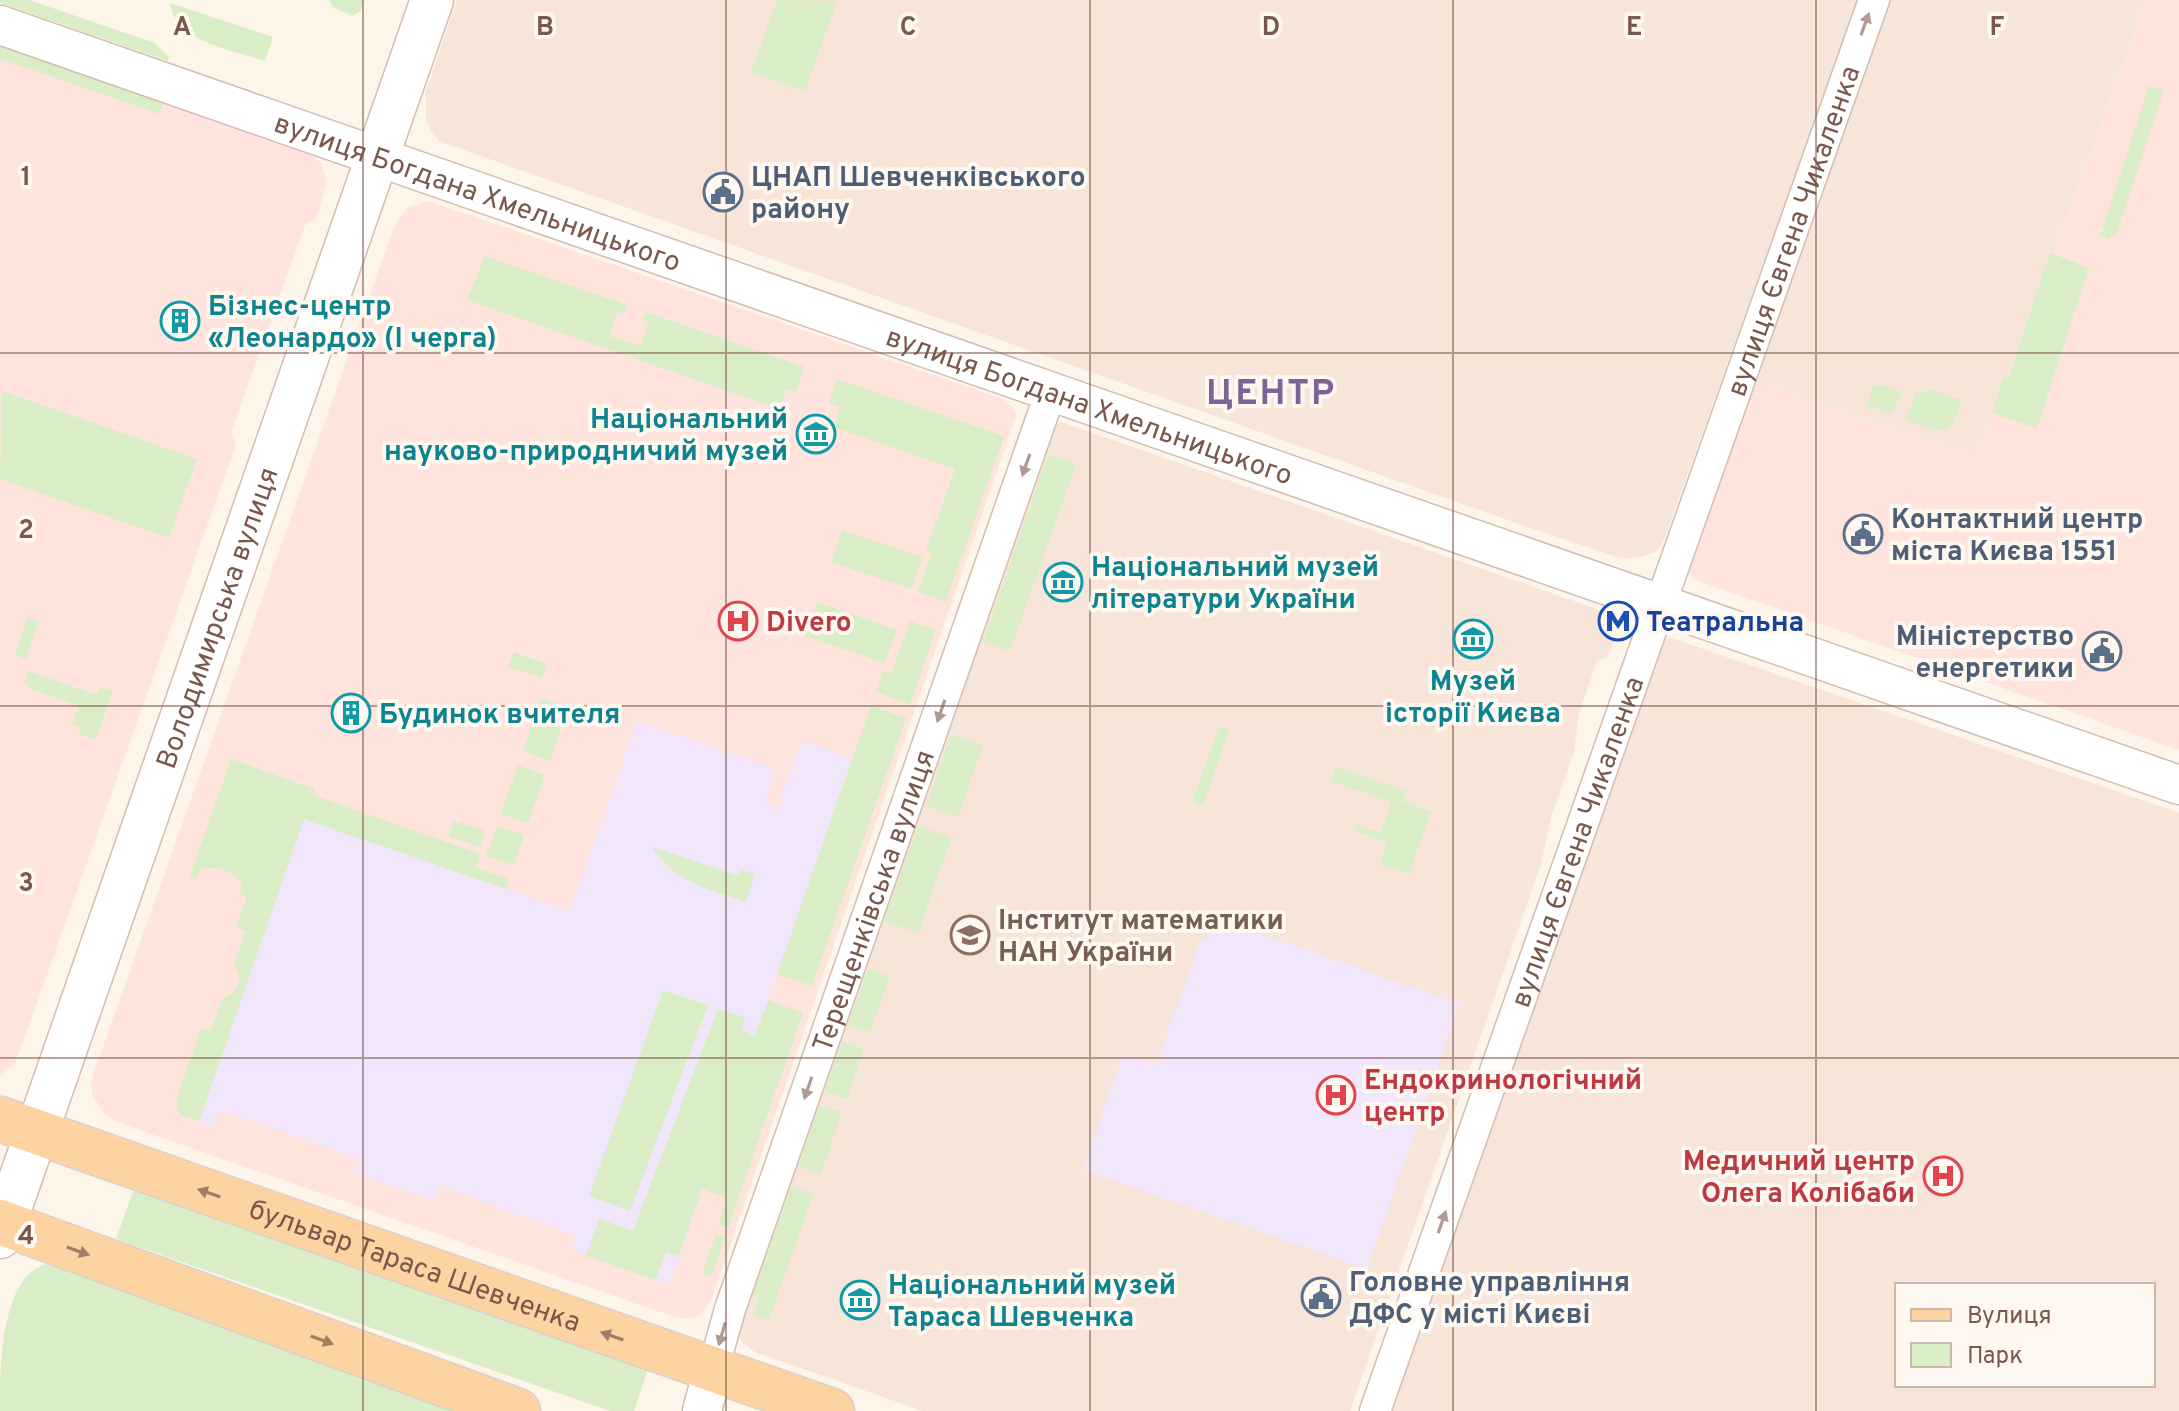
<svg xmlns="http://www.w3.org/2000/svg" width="2179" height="1411" font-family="Overpass,sans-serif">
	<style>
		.residential { fill: #f6e5d8; fill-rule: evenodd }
		.commercial { fill: #fee4dd }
		.education { fill: #f1e6fa }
		.green { fill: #d9edc7 }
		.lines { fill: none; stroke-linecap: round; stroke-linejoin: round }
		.minor-casing { stroke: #d3bdb1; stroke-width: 33 }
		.tertiary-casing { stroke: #d3bdb1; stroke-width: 41 }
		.secondary-casing { stroke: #d7bcae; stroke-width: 45 }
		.primary-casing { stroke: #dad0cd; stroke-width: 47 }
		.minor { stroke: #fff; stroke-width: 30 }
		.tertiary { stroke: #fff; stroke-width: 38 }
		.secondary { stroke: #fff; stroke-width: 42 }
		.primary { stroke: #fdd3a1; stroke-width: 44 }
		.oneway { fill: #af9b93 }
		.oneway2 { fill: #a17d65 }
		.grid { fill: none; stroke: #7a584b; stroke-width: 2; stroke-opacity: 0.55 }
		.labels { text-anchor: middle; stroke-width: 8; stroke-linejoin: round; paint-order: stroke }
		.service-label { font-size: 28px; font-weight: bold; fill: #4e5e75; stroke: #fff8f1; text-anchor: start }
		.street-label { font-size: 28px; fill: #7a584b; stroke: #fff8f1 }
		.culture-label { font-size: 28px; font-weight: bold; fill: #0d838f; stroke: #fff8f1; text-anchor: start }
		.health-label { font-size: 28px; font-weight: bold; fill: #be3a42; stroke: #fff8f1; text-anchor: start }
		.transit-label { font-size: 28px; font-weight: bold; fill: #164399; stroke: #fff8f1; text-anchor: start }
		.education-label { font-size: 28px; font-weight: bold; fill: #785e54; stroke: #fff8f1; text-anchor: start }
		.district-label { font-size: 36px; font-weight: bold; letter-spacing: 2px; fill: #806396; stroke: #fff8f1 }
		.grid-label { font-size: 26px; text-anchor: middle; font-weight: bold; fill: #7a584b; stroke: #fff8f1; stroke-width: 8; stroke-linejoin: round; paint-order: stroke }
	</style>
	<rect width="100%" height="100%" fill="#fdf4ea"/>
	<path class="residential" d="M457,0H1858L1665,537L1656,552L1635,558H1620L1522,525L439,141L431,131L426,118V91Z
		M1885,0H2147L1977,457L1847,415L1750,380Z
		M1061,422L1597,609L1605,613L1614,627L1615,636L1611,650L1605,658L1597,661L1579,713L1574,752L1552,814L1541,864L1350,1411H923L755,1352L742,1342L738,1334L739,1318L1055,424Z
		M1671,638L2179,813V1411H1387L1663,640ZM1897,1285H2153V1385H1897Z"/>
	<path class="commercial" d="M2147,0H2179V750L1698,581L1688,573L1687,567L1750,380L1847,415L1977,456Z
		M0,43L304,150L321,163L327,183L316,219L305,225L231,433L236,445L18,1056L14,1065L0,1075Z
		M429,201L1003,399L1014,409L1016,416L711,1301L701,1314L693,1318H677L117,1122L106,1116L93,1096L91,1084L94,1072L395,224L408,207Z"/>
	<path class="education" d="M637,721L776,769L765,802L778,807L802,740L852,758L670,1285L572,1251L576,1236L440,1186L434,1201L353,1173L358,1158L221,1111L215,1127L199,1121L304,819L570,911Z
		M1213,917L1460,1004L1367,1269L1083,1170L1123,1054L1156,1065L1200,941H1205Z"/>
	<path class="green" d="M0,0H29L155,43L169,57L168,61L0,3Z
		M329,0H364L360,12L352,16L333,7Z
		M777,0L837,1L805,91L751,72Z
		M170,3L273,37L265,61C235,51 175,42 170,3Z
		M0,43L164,101L160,114L0,59Z
		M2149,86L2164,90L2116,236L2111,235L2109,239L2100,236Z
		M2050,253L2089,268L2037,428L1992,413L2003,377L2008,379Z
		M485,256L627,305L624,313L617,312L610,336L641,346L649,323L643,320L646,312L804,367L796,392L786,389L779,409L467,300Z
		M837,379L1004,436L946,602L918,592L932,552L926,550L955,469L833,427L840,407L829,403Z
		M1880,385L1902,392L1892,413L1866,406L1873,386Z
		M1932,390L1961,400L1954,421L1946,429L1934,430L1906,420L1916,393Z
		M2,391L197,459L169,538L0,479Z
		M1048,455L1076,464L1010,651L983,642Z
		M842,530L922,557L911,589L831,562Z
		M817,602L897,630L885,663L806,636Z
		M28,617L39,621L26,659L15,655Z
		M910,621L936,630L910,704L876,692L883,671L891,674Z
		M514,652L547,664L542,678L508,667Z
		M28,671L97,695L100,687L113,691L96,740L79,734L81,728L72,725L79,706L31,689L24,682Z
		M541,698L569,708L550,761L523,751Z
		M871,706L906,718L812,986L777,974Z
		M1219,726L1229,730L1203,805L1193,801Z
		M951,734L983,745L958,817L926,806Z
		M231,759L315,789L313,795L480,854L476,868L509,879L506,889L304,819L199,1121L179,1114L176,1101L201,1028L211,1031L222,999L229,996L238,985L240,977L234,963L246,931L236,927L247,897L239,893L242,883C231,870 218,865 201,869L197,879L190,876Z
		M518,765L545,775L528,823L501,814Z
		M1337,767L1406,791L1402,801L1431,811L1409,874L1380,864L1387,842L1355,831L1357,825L1381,833L1391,802L1331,781Z
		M454,821L485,831L480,847L449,836Z
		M497,826L524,835L514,865L486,856Z
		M918,826L951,838L918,933L884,921Z
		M652,847L738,876L741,870L755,875L746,902C707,888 676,883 652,847Z
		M868,968L890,976L870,1032L848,1025Z
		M663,990L708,1005L630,1211L589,1196Z
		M768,1000L803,1013L728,1228L719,1225L727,1198L702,1189L679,1256L666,1252L656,1280L586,1256L599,1219L633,1231L718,1009L745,1018L742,1029L754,1037Z
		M842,1041L864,1049L847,1099L825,1091Z
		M820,1105L842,1112L821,1174L798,1166Z
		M136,1183L650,1364L634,1411H610L116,1239Z
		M791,1187L813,1194L769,1320L753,1315L759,1297L753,1295Z
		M716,1234L725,1237L711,1277L702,1274Z
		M51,1263L477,1411H0C0,1367 0,1271 51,1263Z"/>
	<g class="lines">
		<defs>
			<g id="minor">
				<path id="s1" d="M713,1370L730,1309L1051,391"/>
				<path id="s2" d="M1375,1411L1874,0"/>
			</g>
			<g id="tertiary">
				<path id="s3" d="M0,25L2179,785"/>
				<path d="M702,1411L713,1370"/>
			</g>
			<g id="secondary">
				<path id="s4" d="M0,1237L432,0"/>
			</g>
			<g id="primary">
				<path id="s5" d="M0,1119L832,1411"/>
				<path d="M0,1222L518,1411"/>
			</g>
		</defs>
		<use href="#minor" class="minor-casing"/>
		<use href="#tertiary" class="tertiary-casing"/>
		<use href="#secondary" class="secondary-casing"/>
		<use href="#primary" class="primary-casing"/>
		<use href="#minor" class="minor"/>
		<use href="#tertiary" class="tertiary"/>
		<use href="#secondary" class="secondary"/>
		<use href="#primary" class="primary"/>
	</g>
	<defs><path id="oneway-solid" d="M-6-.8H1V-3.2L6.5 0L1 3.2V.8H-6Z" transform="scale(2)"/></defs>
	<g class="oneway">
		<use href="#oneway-solid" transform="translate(1865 24) rotate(-70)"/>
		<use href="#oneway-solid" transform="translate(1026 465) rotate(109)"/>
		<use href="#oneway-solid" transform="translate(941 711) rotate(109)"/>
		<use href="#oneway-solid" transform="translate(808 1088) rotate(109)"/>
		<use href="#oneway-solid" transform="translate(1442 1222) rotate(-71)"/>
		<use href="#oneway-solid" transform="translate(722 1334) rotate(106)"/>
	</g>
	<g class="oneway2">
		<use href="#oneway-solid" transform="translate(209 1193) rotate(-161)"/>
		<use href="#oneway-solid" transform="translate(78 1251) rotate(20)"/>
		<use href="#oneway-solid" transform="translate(612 1336) rotate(-161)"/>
		<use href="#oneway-solid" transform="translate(322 1340) rotate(20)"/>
	</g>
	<path class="grid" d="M363,0V1411M726,0V1411M1090,0V1411M1453,0V1411M1816,0V1411M0,353H2179M0,706H2179M0,1058H2179"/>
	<defs>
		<symbol id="civic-ring" viewBox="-11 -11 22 22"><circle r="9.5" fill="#fff8f1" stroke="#5c6f8a" stroke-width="1.5"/><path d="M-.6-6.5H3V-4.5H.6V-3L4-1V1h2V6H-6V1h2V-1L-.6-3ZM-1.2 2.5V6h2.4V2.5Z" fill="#5c6f8a"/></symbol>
		<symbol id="building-ring" viewBox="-11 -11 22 22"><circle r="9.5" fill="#fff8f1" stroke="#0f9aa8" stroke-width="1.5"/><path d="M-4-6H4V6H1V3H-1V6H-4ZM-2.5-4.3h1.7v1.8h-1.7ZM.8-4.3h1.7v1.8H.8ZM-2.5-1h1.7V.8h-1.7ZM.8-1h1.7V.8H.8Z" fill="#0f9aa8"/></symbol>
		<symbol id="museum-ring" viewBox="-11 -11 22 22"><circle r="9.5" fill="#fff8f1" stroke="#0f9aa8" stroke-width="1.5"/><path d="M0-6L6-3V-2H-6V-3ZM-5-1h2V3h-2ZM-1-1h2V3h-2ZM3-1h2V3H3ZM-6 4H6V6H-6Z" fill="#0f9aa8"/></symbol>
		<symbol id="hospital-ring" viewBox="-11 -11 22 22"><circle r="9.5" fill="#fff8f1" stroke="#e0444e" stroke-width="1.5"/><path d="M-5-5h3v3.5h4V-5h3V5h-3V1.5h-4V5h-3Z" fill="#e0444e"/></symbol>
		<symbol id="metro-ring" viewBox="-11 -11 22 22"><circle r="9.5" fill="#fff8f1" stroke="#1a4fb4" stroke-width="1.5"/><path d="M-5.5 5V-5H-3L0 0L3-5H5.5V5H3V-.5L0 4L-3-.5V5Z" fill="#1a4fb4"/></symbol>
		<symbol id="university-ring" viewBox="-11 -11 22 22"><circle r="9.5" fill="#fff8f1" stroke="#8d6e63" stroke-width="1.5"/><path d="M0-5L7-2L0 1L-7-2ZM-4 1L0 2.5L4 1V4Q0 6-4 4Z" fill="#8d6e63"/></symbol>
	</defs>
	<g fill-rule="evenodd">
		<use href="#civic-ring" x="701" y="170" width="44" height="44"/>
		<use href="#building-ring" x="158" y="299" width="44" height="44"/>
		<use href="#museum-ring" x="794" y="412" width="44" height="44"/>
		<use href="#civic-ring" x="1841" y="512" width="44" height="44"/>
		<use href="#museum-ring" x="1041" y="560" width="44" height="44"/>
		<use href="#hospital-ring" x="716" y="599" width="44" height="44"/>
		<use href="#metro-ring" x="1596" y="599" width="44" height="44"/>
		<use href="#museum-ring" x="1451" y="617" width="44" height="44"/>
		<use href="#civic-ring" x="2080" y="629" width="44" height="44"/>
		<use href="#building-ring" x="329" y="691" width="44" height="44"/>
		<use href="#university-ring" x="948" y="913" width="44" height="44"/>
		<use href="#hospital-ring" x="1314" y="1073" width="44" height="44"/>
		<use href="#hospital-ring" x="1921" y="1154" width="44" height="44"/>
		<use href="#civic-ring" x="1299" y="1275" width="44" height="44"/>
		<use href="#museum-ring" x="838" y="1278" width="44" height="44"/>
	</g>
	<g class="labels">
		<g class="service-label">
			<text x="751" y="186">ЦНАП Шевченківського<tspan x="751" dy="32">району</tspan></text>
			<text x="1891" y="528">Контактний центр<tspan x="1891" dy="32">міста Києва 1551</tspan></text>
			<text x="2074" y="645" text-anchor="end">Міністерство<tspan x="2074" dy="32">енергетики</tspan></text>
			<text x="1349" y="1291">Головне управління<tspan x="1349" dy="32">ДФС у місті Києві</tspan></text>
		</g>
		<g class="street-label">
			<text dy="10" stroke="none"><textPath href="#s3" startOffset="506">вулиця Богдана Хмельницького</textPath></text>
			<text dy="10" stroke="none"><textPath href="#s2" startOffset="1252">вулиця Євгена Чикаленка</textPath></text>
			<text dy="10" stroke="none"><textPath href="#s3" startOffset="1154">вулиця Богдана Хмельницького</textPath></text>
			<text dy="10" stroke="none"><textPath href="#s4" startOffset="656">Володимирська вулиця</textPath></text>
			<text dy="10" stroke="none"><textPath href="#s2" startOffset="604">вулиця Євгена Чикаленка</textPath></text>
			<text dy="10" stroke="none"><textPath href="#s1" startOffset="496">Терещенківська вулиця</textPath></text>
			<text dy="10" stroke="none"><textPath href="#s5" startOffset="440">бульвар Тараса Шевченка</textPath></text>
		</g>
		<g class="culture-label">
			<text x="208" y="315">Бізнес-центр<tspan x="208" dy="32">«Леонардо» (I черга)</tspan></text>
			<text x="788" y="428" text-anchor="end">Національний<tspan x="788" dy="32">науково-природничий музей</tspan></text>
			<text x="1091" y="576">Національний музей<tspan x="1091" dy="32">літератури України</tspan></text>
			<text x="1473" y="690" text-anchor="middle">Музей<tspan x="1473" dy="32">історії Києва</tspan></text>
			<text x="379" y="723">Будинок вчителя</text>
			<text x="888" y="1294">Національний музей<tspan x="888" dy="32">Тараса Шевченка</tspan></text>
		</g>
		<g class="health-label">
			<text x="766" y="631">Divero</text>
			<text x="1364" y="1089">Ендокринологічний<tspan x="1364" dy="32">центр</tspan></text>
			<text x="1915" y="1170" text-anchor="end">Медичний центр<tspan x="1915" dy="32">Олега Колібаби</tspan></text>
		</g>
		<g class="transit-label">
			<text x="1646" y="631">Театральна</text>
		</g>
		<g class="education-label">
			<text x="998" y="929">Інститут математики<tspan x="998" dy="32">НАН України</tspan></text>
		</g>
		<g class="district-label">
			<text x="1271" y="404">ЦЕНТР</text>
		</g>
	</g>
	<g class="grid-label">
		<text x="182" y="35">A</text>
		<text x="545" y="35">B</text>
		<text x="908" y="35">C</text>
		<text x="1271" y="35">D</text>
		<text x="1634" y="35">E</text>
		<text x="1997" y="35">F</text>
		<text x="26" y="185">1</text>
		<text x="26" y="538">2</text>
		<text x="26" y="891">3</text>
		<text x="26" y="1244">4</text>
	</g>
	<rect x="1895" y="1283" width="260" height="104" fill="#fff8f1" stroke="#cab8af" stroke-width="2"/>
	<rect x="1911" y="1309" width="40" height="12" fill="#fdd3a1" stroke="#cab8af" stroke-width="2"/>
	<text x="1967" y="1323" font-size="24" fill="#7a584b">Вулиця</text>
	<rect x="1911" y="1343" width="40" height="24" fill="#d9edc7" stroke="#cab8af" stroke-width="2"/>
	<text x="1967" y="1363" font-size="24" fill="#7a584b">Парк</text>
</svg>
